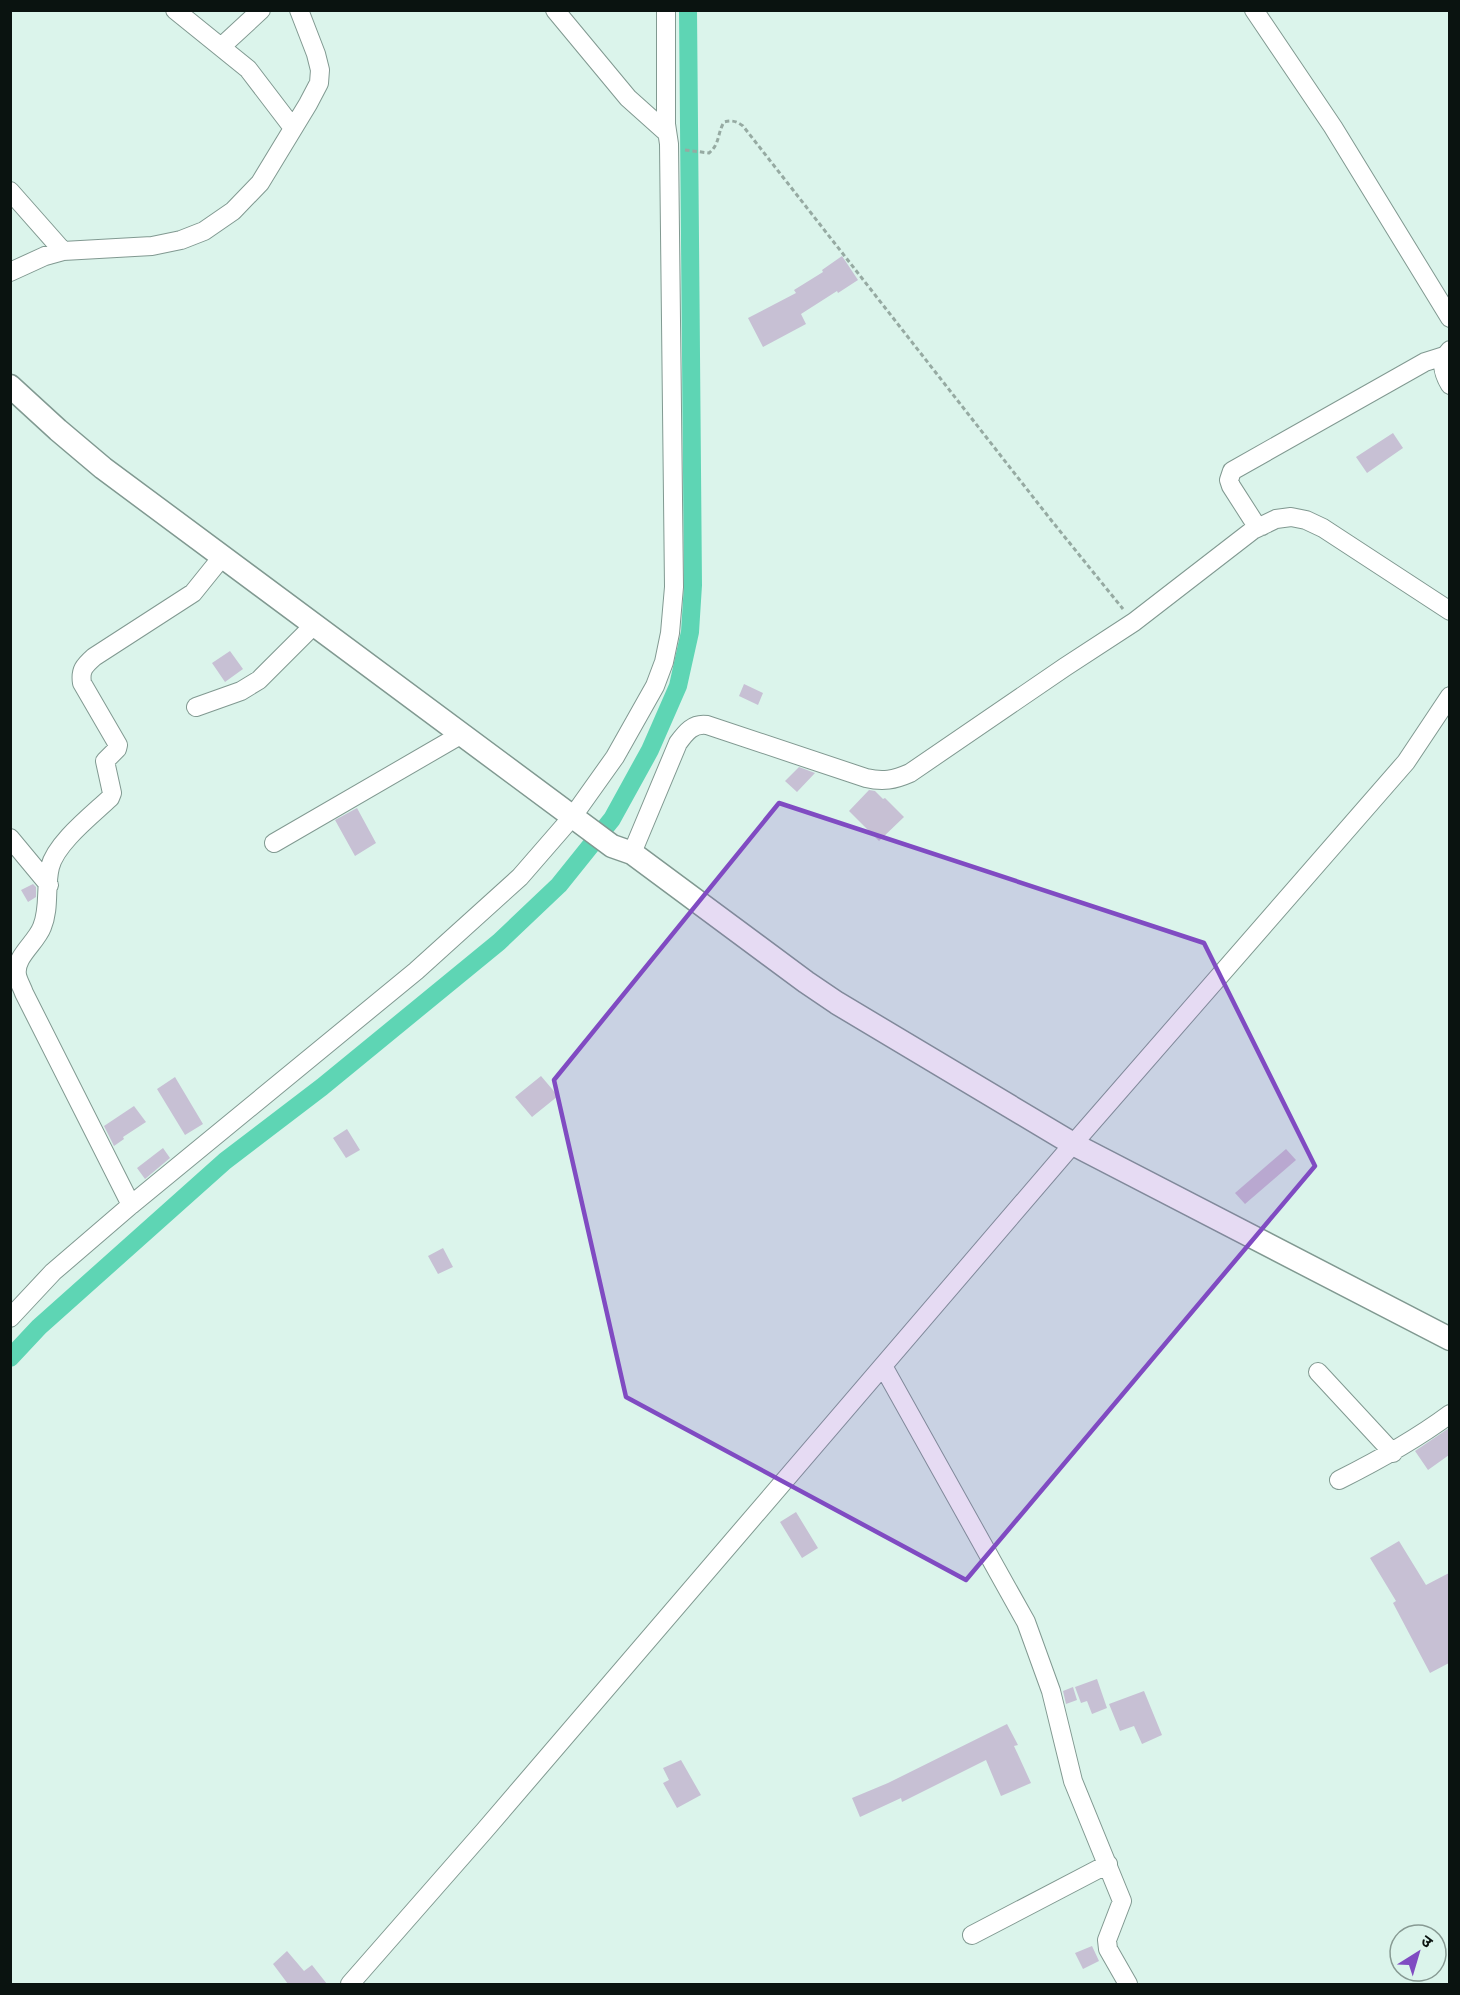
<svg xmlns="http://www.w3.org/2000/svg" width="1460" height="1995" font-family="'Varela Round','Noto Sans Devanagari',sans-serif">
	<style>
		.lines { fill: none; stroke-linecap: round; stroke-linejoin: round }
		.canal { stroke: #5ed5b4; stroke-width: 18 }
		.building { fill: #c7c0d4 }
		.minor-casing { stroke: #819991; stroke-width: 20 }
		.tertiary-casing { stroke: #819991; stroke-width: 25 }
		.path { stroke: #96aaa2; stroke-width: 3; stroke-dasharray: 4.5 3; stroke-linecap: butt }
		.minor { stroke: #fff; stroke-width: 18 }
		.tertiary { stroke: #fff; stroke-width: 22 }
		.marked { fill: #804bc2; fill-opacity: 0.2; stroke: #804bc2; stroke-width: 4.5; stroke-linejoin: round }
	</style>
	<rect width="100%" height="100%" fill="#dbf4eb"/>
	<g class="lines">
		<path class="canal" d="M10,1358L39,1327L225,1161L322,1087L499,942L559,885L612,819L650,750L678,686L690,632L693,585L688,10"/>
	</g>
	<path class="building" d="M842,256L858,280L838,293L837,291L801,314L806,324L763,347L748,318L796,293L794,290L823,272L822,270Z
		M1393,433L1403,448L1367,473L1356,457Z
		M230,651L243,669L225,682L212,663Z
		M744,684L763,693L758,705L739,696Z
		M799,767L815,773L797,792L785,781Z
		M869,790L875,791L883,799L885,798L904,817L879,841L849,811Z
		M357,808L376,843L355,856L335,820Z
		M33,884L36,887V897L28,902L21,890Z
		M541,1076L558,1096L532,1117L515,1097Z
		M175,1077L203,1124L185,1135L157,1089Z
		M134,1106L146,1122L123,1137L124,1139L114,1146L104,1126Z
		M347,1129L360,1150L346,1158L333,1138Z
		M163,1148L170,1158L145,1179L137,1168Z
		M1286,1149L1296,1160L1245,1204L1235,1193Z
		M443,1248L453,1267L438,1274L428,1256Z
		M1449,1428V1455L1428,1470L1415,1451Z
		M796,1512L818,1548L802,1558L780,1522Z
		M1399,1541L1426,1585L1449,1573V1663L1430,1673L1393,1603L1396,1601L1370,1558Z
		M1097,1679L1107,1708L1092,1714L1087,1701L1081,1703L1075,1687Z
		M1073,1687L1077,1700L1066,1704L1063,1691Z
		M1144,1691L1162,1735L1142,1744L1134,1726L1120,1731L1109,1704Z
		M1007,1724L1018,1745L1014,1746L1031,1783L1001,1796L986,1760L902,1802L901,1798L860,1817L852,1798L888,1783Z
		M681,1760L701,1795L677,1808L663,1783L669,1780L663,1768Z
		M1092,1946L1099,1961L1083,1969L1075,1953Z
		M287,1951L304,1971L312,1965L327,1984H287H288L273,1964Z"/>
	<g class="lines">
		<defs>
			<path id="minor" d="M175,10L248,69L293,128
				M555,10L628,98L666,132
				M1254,10L1333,127L1450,318
				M221,47L261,10
				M10,191L63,251
				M10,272L45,256L63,251L152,246L181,240L204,231L233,211L260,183L308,104L319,83L320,70L316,54L299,10
				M1450,350C1439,361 1443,373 1450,385
				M1262,526L1256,525L1231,486L1229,480L1232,471L1425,362L1444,356
				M196,707L241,691L259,680L314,625
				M10,838L49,885
				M274,843L462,734
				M632,853L678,743C686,732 693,723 707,725L866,778C883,782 894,780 910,773L1065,667L1134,622L1253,530L1276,519L1291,517L1306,520L1323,528L1450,611
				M131,1205L24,993C22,987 18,981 17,975C14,957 36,943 42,927C50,908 45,887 50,867C56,843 92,815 110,798L112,793L105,761L117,749L118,745L82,683C80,670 84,666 94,657L193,593L222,557
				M10,1318L53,1272L131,1205L416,971L520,877L573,816L615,757L655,686L664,662L670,633L674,587L669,144L666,124V10
				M883,1366L1026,1622L1051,1691L1073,1781L1122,1901L1107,1940L1108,1949L1128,1984
				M1318,1372L1393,1453
				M1339,1480C1379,1460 1415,1440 1450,1414
				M972,1935L1108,1864
				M350,1984L485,1830L1073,1144L1406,762L1450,696"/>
			<path id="tertiary" d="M10,386L58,430L103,468L612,846L632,853L806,982L837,1003L1073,1144L1450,1339"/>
		</defs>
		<use href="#minor" class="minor-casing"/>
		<use href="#tertiary" class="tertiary-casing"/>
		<path class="path" d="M685,150L709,153C720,144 717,134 724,122C732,120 736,121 743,126L1051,520L1123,609"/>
		<use href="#minor" class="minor"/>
		<use href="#tertiary" class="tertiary"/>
	</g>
	<path class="marked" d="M779,803L1204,943L1315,1166L966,1580L626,1397L554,1080Z"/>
	<rect width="1460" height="1995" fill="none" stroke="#0a1310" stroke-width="24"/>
	<g transform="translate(1418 1953) rotate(37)"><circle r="28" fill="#dbf4eb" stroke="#879a93" stroke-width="1.5"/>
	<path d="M0-4.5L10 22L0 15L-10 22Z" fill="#804bc2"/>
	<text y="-9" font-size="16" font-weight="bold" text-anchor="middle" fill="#0a1310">उ</text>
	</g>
</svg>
